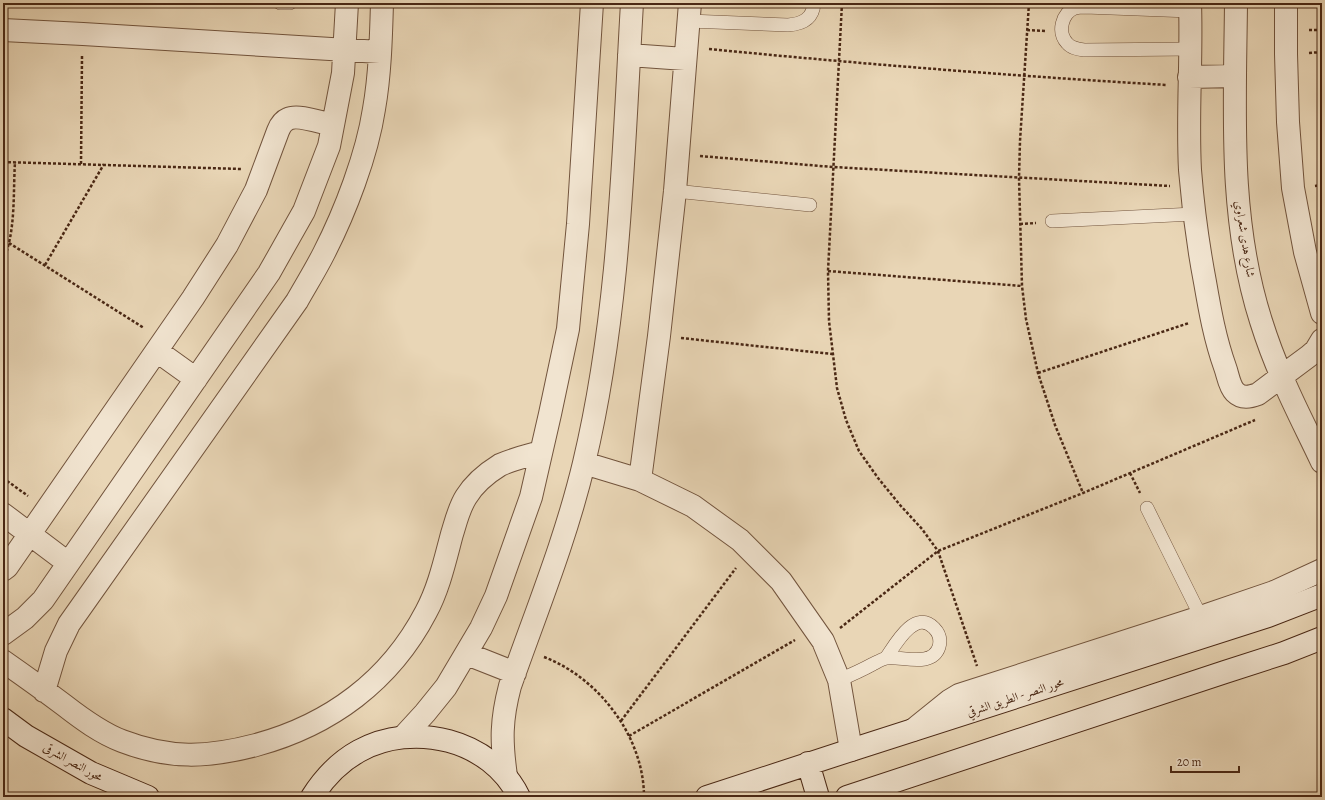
<svg xmlns="http://www.w3.org/2000/svg" width="1325" height="800" font-family="Alegreya,Amiri,serif">
	<style>
		.lines { fill: none; stroke-linecap: round; stroke-linejoin: round }
		.lane-casing { stroke: #72543d; stroke-width: 14 }
		.street-casing { stroke: #72543d; stroke-width: 24 }
		.secondary-casing { stroke: #4a2815; stroke-width: 24 }
		.path { stroke: #4a2815; stroke-width: 2.5; stroke-dasharray: 3 2; stroke-linecap: butt }
		.lane { stroke: #f1e4d0; stroke-width: 13 }
		.street { stroke: #f1e4d0; stroke-width: 22 }
		.secondary { stroke: #f1e4d0; stroke-width: 22 }
		.labels { text-anchor: middle; stroke-width: 3; stroke-linejoin: round; paint-order: stroke }
		.street-label { font-size: 12px; fill: #4a2815; stroke: #f1e4d0 }
	</style>
	<rect width="100%" height="100%" fill="#e9d6b6"/>
	<filter id="stains"><feTurbulence type="fractalNoise" baseFrequency=".005" numOctaves="4"/><feColorMatrix values="0 0 0 0 .2 0 0 0 0 .09 0 0 0 0 .02 0 0 0 .5 -.17"/></filter>
	<radialGradient id="worn" r=".72"><stop offset=".6" stop-color="#630" stop-opacity="0"/><stop offset="1" stop-color="#630" stop-opacity=".3"/></radialGradient>
	<g class="lines">
		<defs>
			<path id="lane" d="M280,3H290
				M689,21L788,25C802,24 813,19 814,3
				M1190,49L1084,50C1077,49 1071,48 1067,43C1057,32 1062,13 1075,8C1078,7 1082,7 1085,7L1190,11
				M675,191L810,205
				M1052,221L1194,214
				M1147,508L1201,617
				M839,680C851,675 862,670 873,664C877,662 882,659 887,658C902,656 932,668 939,647C941,640 939,633 934,628C915,608 895,645 886,658"/>
			<path id="street" d="M1190,3C1192,59 1187,114 1190,170C1193,208 1198,245 1205,282C1210,311 1215,339 1225,367C1228,375 1229,386 1235,392C1242,399 1250,397 1258,394L1309,356L1316,350L1322,340
				M1236,3C1235,109 1228,218 1261,321C1267,340 1274,359 1282,377C1294,406 1309,434 1322,462
				M1286,3V54L1288,122L1293,188L1305,252L1322,313
				M3,30L83,34L380,52
				M629,55L685,59
				M1189,77L1235,76
				M157,351L196,379
				M584,463L640,480L693,506L740,540L781,581L823,641L839,680L851,750
				M640,480L659,336L675,191L690,3
				M3,514L68,563
				M3,570L7,567L193,298L227,245L256,190L278,131C280,126 283,121 288,119C298,114 322,123 333,125
				M3,634L25,618L43,600L269,273L304,211L329,146L343,73L347,3
				M467,654L515,673
				M3,661C23,675 44,690 64,705C82,719 101,733 122,741C169,759 207,758 256,745C330,725 390,681 426,612C439,588 445,560 452,534C456,521 459,508 466,497C474,484 487,473 500,465C513,459 527,456 541,452
				M44,691L56,651L69,624L297,301C306,285 316,269 324,253C345,212 367,155 374,109C380,75 381,38 382,3
				M913,730L949,701L959,695L1201,617L1274,592L1322,570
				M403,737L425,713L446,687L481,628L496,596L531,497L550,414L568,329L578,224L592,3
				M506,776C501,741 501,720 510,686C536,612 566,539 584,463C620,312 623,157 632,3"/>
			<path id="secondary" d="M3,719L26,736L91,773L148,797
				M808,763L818,797
				M312,797C324,778 339,762 359,751C413,721 491,739 519,797
				M707,797L851,750L1268,616L1322,595
				M847,797L1225,672L1284,653L1322,638"/>
		</defs>
		<use href="#lane" class="lane-casing"/>
		<use href="#street" class="street-casing"/>
		<use href="#secondary" class="secondary-casing"/>
		<path class="path" d="M842,3L828,271L829,321L837,388L846,420L859,451L878,478L900,505L922,529L938,551L977,666
			M1029,3L1020,141L1019,178L1022,286L1026,319L1038,373L1055,425L1083,493
			M1027,30L1045,31
			M1309,30H1322
			M709,49C862,64 1014,76 1167,85
			M1309,53L1322,52
			M700,156L833,167L1170,186
			M3,162L241,169
			M81,164L82,56
			M1315,186L1322,185
			M1020,224L1036,223
			M9,243L144,328
			M3,261C16,232 13,193 15,162
			M45,265L104,164
			M828,271L1022,286
			M681,338L832,354
			M1038,373L1189,323
			M1130,473L1140,493
			M3,478L28,496
			M840,628L938,551L1083,493L1255,420
			M544,657C599,678 644,737 644,797
			M621,721L736,568
			M629,736L795,640"/>
		<use href="#lane" class="lane"/>
		<use href="#street" class="street"/>
		<use href="#secondary" class="secondary"/>
	</g>
	<g class="labels">
		<g class="street-label">
			<text transform="translate(1245 239) rotate(81)" y="4">شارع هدى شعراوي</text>
			<text transform="translate(1015 697) rotate(-18)" y="4">محور النصر - الطريق الشرقي</text>
			<text transform="translate(73 762) rotate(29)" y="4">محور النصر الشرقى</text>
		</g>
	</g>
	<rect width="1325" height="800" fill="none" stroke="#e9d6b6" stroke-width="16"/>
	<rect x="4" y="4" width="1317" height="792" fill="none" stroke="#4a2815" stroke-width="2"/>
	<rect x="8" y="8" width="1309" height="784" fill="none" stroke="#4a2815"/>
	<path d="M1171 766v6h68v-6" fill="none" stroke="#4a2815" stroke-width="2"/>
	<text x="1177" y="766" font-size="12" fill="#4a2815" stroke="#f1e4d0" stroke-width="3" paint-order="stroke">20 m</text>
	<rect width="100%" height="100%" filter="url(#stains)"/>
	<rect width="100%" height="100%" fill="url(#worn)"/>
</svg>
